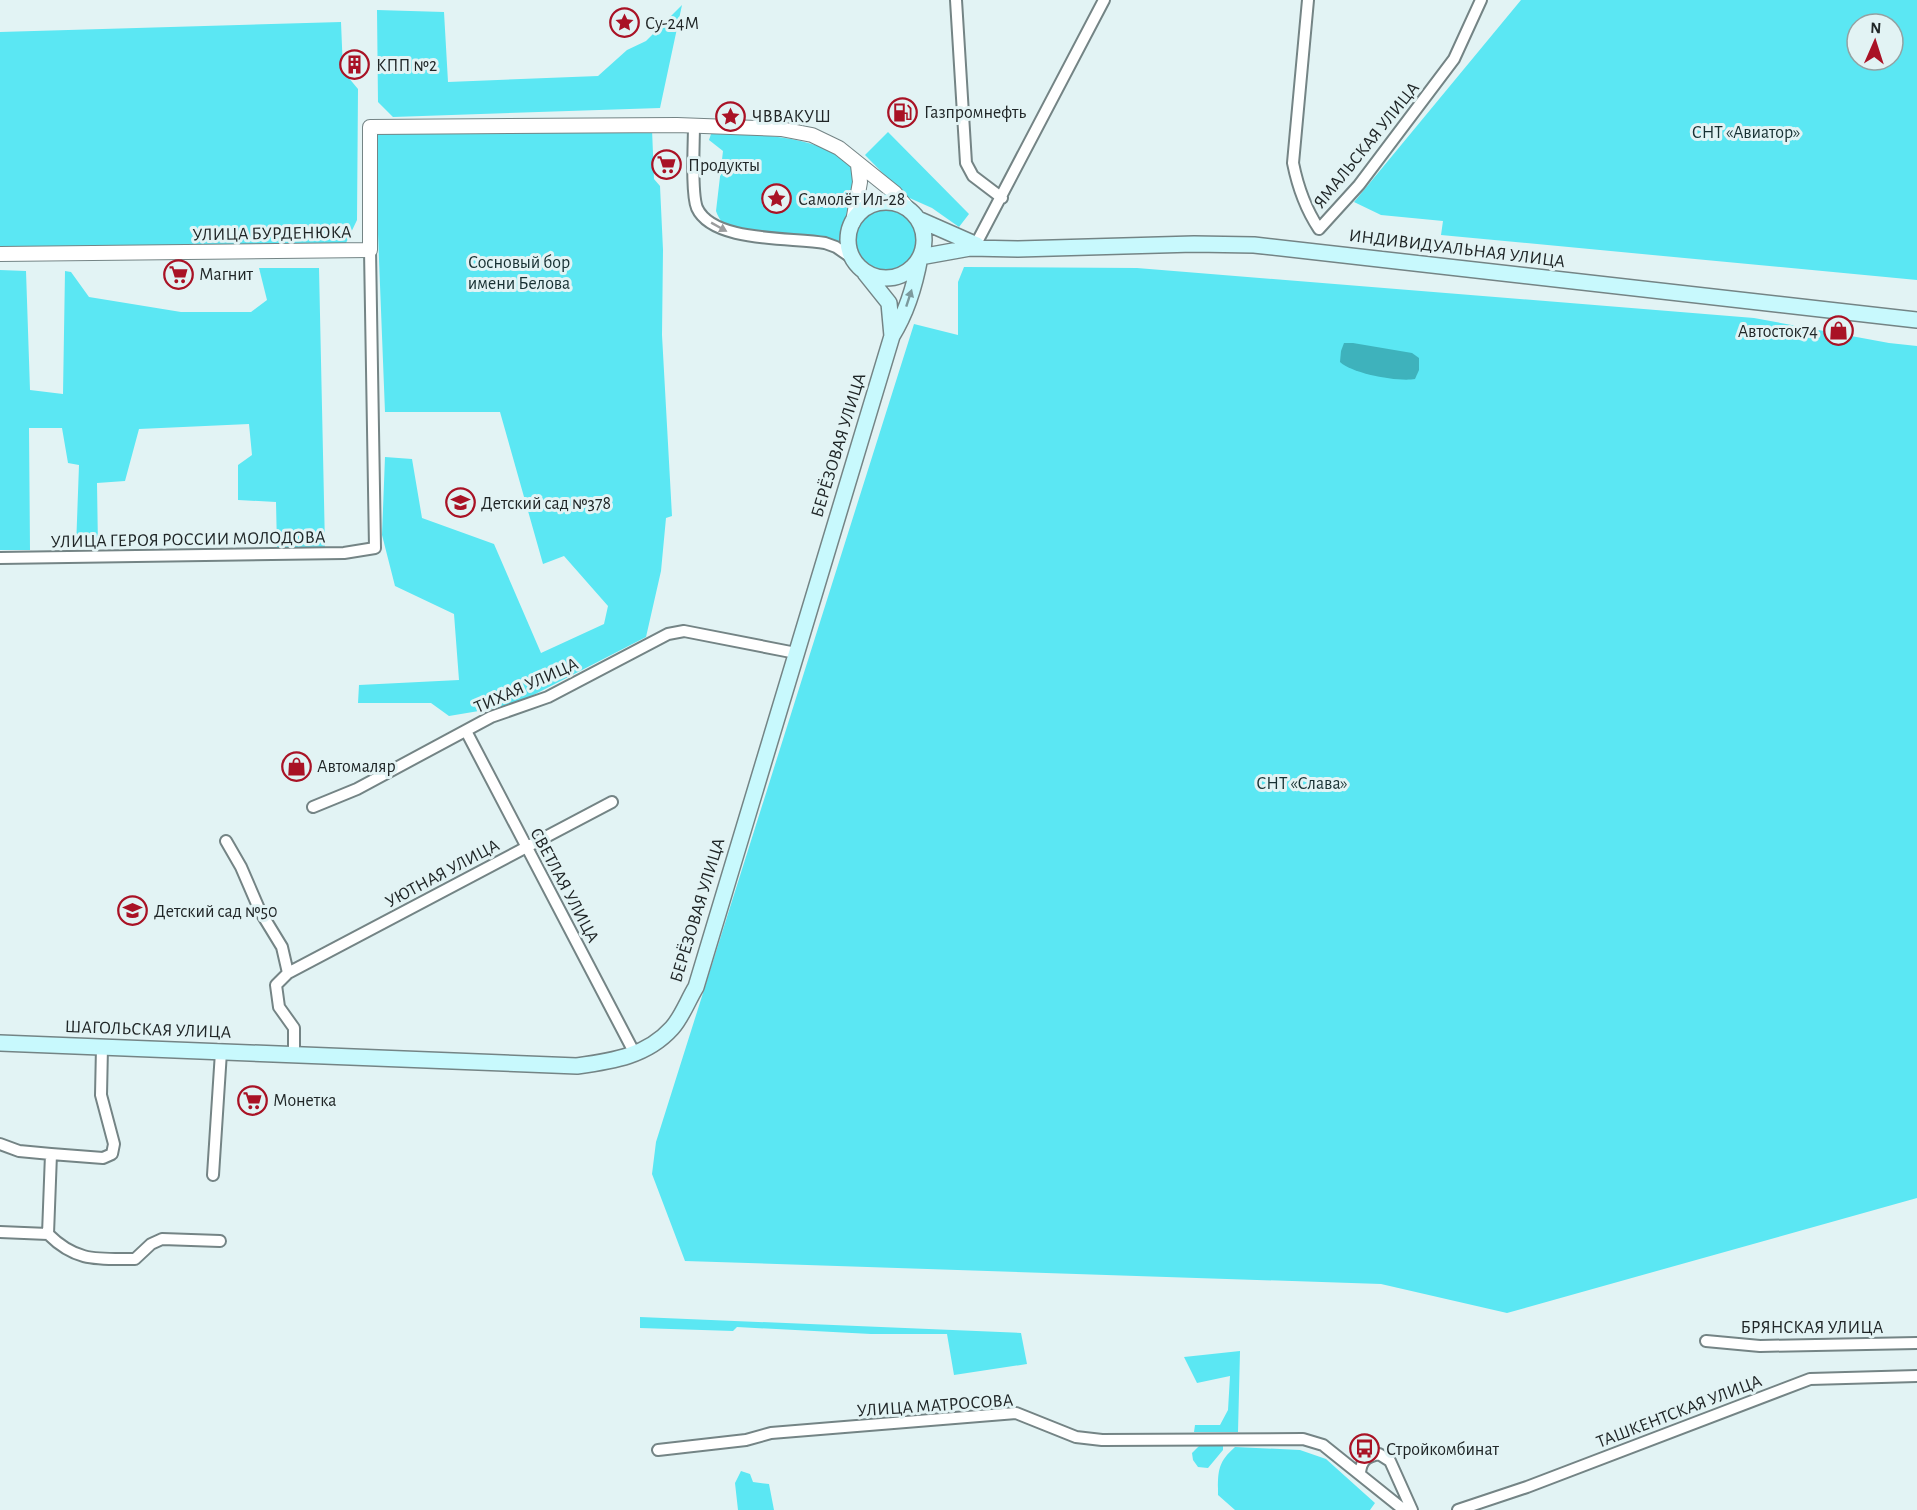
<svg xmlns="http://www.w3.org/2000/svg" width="1917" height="1510" font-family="'Alegreya Sans',sans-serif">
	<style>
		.green { fill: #5be7f3; fill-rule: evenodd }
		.water { fill: #3eb2bc }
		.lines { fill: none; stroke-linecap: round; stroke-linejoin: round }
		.minor-casing { stroke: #748485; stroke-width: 14 }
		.tertiary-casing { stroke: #748485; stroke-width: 16 }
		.secondary-casing { stroke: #748485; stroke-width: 18 }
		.minor { stroke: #fff; stroke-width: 10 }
		.tertiary { stroke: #fff; stroke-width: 14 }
		.secondary { stroke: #c8f9fd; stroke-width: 15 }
		.oneway { fill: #9b9d9e }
		.oneway2 { fill: #7c9a9d }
		.labels { text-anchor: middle; stroke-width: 6; stroke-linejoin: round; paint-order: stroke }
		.poi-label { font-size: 18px; fill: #202627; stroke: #e2f3f4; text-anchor: start }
		.park-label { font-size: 18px; fill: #173032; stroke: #e2f3f4 }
		.street-label { font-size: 18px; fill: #202627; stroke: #e2f3f4 }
	</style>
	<rect width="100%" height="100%" fill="#e2f3f4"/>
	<path class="green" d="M1521,0H1917V280L1441,235L1443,221L1381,215L1354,202ZM1857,24H1893V60H1857Z
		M682,5L660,108L393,117L378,102L377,10L444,12L448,82L598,76L627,50L646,41Z
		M341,22L343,71L358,89L357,220L346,243L0,248V32Z
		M652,129L654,179L660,186L663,250L662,335L672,516L666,518L661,571L646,637L514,705L449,716L431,703H358L359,685L459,680L454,614L395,586L382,535L385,457L412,459L422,518L494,544L541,653L604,624L608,606L564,556L543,564L500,412H385L374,132Z
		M888,132L969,214L959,227L932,208L905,196L865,155Z
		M711,134C754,135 799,133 837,155C846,161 855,167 856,179C857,200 845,221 839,241L816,236L733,230C724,225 719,220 716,211L723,151L709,140Z
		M854 241a32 32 0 1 1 64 0a32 32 0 1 1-64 0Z
		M964,267L1137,268L1754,318L1889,343L1917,346V1198L1507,1313L1381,1284L685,1261L652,1174L656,1142L914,324L958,335V282Z
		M259,268H319L325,547H277L276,502L238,500V465L252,455L249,424L139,429L125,481L97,483L98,548H76L79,465L68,463L62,428H29L30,550H0V270L26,271L30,390L63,394L65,271L71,272L89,297L181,312H251L267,300Z
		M640,1317L1021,1333L1027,1364L954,1375L947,1334H871L737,1327L733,1331L640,1328Z
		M1240,1351L1238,1432H1194L1195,1425H1220L1228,1410L1230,1376L1197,1383L1184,1357Z
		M1201,1444H1223V1450L1208,1468L1198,1467L1193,1460L1192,1453Z
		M1235,1447L1300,1450L1326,1459L1375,1503L1370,1510H1235L1218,1495C1218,1472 1217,1463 1235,1447Z
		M741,1471L750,1474L753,1482L769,1484L774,1510H738L735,1483Z"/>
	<path class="water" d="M1344,343H1353L1412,353L1419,358V370L1415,379C1398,382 1353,374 1340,362L1341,351Z"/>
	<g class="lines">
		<defs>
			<path id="minor" d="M956,0L966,163L973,176L1002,198
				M1308,0L1293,163C1298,188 1305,208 1319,229L1359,185L1454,59L1481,0
				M694,125C694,144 691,193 697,208C713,243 792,237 825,243L836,247L852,258
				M976,244L1104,0
				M0,558L344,553L375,548L370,250
				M466,731L635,1054
				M313,807L357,789L491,717L548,697L668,634L684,631L796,653
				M226,841L241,867L260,911L282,947L288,973L276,985L279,1007L294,1028V1055
				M288,973L612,802
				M0,1144L19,1151L51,1154L103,1158L112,1154L114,1144L101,1095L102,1047
				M213,1175L221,1052
				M0,1232L48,1234C76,1262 97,1259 135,1259L151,1244L162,1239L220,1241
				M48,1234L51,1154
				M1706,1341L1760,1346L1917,1343
				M658,1450L746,1440L771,1433L1016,1413L1076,1437L1102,1440L1303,1439L1323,1445L1404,1510
				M1360,1472C1362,1459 1367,1457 1379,1454L1390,1461L1412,1510
				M1458,1510L1527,1487L1810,1379L1917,1376"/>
			<path id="tertiary" d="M853,222L860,182L858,165
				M0,254L370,250V127L677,125L781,129L812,135L839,148L895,193L909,210"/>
			<path id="secondary" d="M848 240a38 38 0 1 1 76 0a38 38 0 1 1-76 0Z
				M918,219L977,245
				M920,257L970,248L1018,249L1194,244L1254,245L1917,320
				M865,273L889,303L892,336
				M0,1043L577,1066C613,1061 647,1056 672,1028C682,1017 688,1000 696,987L892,336C907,312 915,285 920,257"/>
		</defs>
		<use href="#minor" class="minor-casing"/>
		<use href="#tertiary" class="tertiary-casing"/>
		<use href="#secondary" class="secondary-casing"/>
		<use href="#minor" class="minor"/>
		<use href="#tertiary" class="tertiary"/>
		<use href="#secondary" class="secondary"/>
	</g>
	<defs><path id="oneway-solid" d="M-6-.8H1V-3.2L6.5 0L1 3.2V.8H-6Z" transform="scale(1.5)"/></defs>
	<use class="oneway" href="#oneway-solid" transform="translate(719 227) rotate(29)"/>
	<use class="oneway2" href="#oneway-solid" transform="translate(909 298) rotate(-72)"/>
	<defs>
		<symbol id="sight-ring" viewBox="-11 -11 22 22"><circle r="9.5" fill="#e2f3f4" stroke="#a91225" stroke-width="1.5"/><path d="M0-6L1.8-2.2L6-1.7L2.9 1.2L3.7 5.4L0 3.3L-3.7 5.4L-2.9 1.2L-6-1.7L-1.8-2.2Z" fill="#a91225"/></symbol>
		<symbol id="building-ring" viewBox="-11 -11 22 22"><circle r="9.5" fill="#e2f3f4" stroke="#a91225" stroke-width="1.5"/><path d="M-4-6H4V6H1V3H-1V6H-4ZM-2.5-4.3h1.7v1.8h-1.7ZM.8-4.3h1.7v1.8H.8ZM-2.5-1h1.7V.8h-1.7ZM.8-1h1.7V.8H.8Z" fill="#a91225"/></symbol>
		<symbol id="fuel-ring" viewBox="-11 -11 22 22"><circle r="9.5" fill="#e2f3f4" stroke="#a91225" stroke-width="1.5"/><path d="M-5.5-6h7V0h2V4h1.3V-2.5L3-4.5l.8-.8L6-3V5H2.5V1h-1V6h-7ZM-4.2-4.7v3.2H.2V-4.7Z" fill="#a91225"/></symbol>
		<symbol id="supermarket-ring" viewBox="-11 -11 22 22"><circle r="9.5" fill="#e2f3f4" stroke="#a91225" stroke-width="1.5"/><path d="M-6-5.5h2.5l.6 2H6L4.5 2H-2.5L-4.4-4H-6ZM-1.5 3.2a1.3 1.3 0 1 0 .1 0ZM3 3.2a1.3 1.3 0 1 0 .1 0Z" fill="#a91225"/></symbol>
		<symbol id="shop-ring" viewBox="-11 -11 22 22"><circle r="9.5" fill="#e2f3f4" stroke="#a91225" stroke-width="1.5"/><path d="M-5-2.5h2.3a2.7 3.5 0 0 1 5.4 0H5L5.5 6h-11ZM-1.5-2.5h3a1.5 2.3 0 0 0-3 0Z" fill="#a91225"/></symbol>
		<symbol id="school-ring" viewBox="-11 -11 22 22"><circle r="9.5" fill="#e2f3f4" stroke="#a91225" stroke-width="1.5"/><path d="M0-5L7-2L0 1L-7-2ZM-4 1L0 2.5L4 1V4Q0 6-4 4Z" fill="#a91225"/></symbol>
		<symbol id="bus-ring" viewBox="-11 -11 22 22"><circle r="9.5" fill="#e2f3f4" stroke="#a91225" stroke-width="1.5"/><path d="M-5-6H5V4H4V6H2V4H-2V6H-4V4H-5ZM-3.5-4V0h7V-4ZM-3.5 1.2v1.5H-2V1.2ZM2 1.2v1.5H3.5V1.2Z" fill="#a91225"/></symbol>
	</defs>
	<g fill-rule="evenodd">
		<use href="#sight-ring" x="608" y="6" width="33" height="33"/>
		<use href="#building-ring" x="338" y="48" width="33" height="33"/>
		<use href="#fuel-ring" x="886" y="96" width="33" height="33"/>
		<use href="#sight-ring" x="714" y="100" width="33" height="33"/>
		<use href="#supermarket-ring" x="650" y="148" width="33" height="33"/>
		<use href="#sight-ring" x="760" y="182" width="33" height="33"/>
		<use href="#supermarket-ring" x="162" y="258" width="33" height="33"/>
		<use href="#shop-ring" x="1822" y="314" width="33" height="33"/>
		<use href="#school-ring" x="444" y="486" width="33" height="33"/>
		<use href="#shop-ring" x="280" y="750" width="33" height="33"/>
		<use href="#school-ring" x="116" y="894" width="33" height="33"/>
		<use href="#supermarket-ring" x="236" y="1084" width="33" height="33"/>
		<use href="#bus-ring" x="1348" y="1432" width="33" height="33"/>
	</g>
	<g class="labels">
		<g class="poi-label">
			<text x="645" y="29">Су-24М</text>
			<text x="376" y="71">КПП №2</text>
			<text x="924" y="118">Газпромнефть</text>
			<text x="752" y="122">ЧВВАКУШ</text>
			<text x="688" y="171">Продукты</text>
			<text x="798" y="205">Самолёт Ил-28</text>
			<text x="199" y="280">Магнит</text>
			<text x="1818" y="337" text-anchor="end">Автосток74</text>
			<text x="481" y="509">Детский сад №378</text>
			<text x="317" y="772">Автомаляр</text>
			<text x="154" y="917">Детский сад №50</text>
			<text x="273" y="1106">Монетка</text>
			<text x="1386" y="1455">Стройкомбинат</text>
		</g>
		<g class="park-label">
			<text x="1746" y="138">СНТ «Авиатор»</text>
			<text x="519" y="268">Сосновый бор<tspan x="519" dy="21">имени Белова</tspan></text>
			<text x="1302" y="789">СНТ «Слава»</text>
		</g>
		<g class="street-label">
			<text transform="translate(1366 145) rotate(-51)" y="6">ЯМАЛЬСКАЯ УЛИЦА</text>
			<text transform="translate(272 233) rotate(-1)" y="6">УЛИЦА БУРДЕНЮКА</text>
			<text transform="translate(1457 248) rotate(7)" y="6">ИНДИВИДУАЛЬНАЯ УЛИЦА</text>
			<text transform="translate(838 445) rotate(-73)" y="6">БЕРЁЗОВАЯ УЛИЦА</text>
			<text transform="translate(188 539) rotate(-1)" y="6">УЛИЦА ГЕРОЯ РОССИИ МОЛОДОВА</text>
			<text transform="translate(526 685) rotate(-24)" y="6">ТИХАЯ УЛИЦА</text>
			<text transform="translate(442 873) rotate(-28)" y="6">УЮТНАЯ УЛИЦА</text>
			<text transform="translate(565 885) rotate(62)" y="6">СВЕТЛАЯ УЛИЦА</text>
			<text transform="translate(697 910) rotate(-73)" y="6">БЕРЁЗОВАЯ УЛИЦА</text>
			<text transform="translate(148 1029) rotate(2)" y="6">ШАГОЛЬСКАЯ УЛИЦА</text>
			<text x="1812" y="1333">БРЯНСКАЯ УЛИЦА</text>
			<text transform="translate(935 1405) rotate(-4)" y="6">УЛИЦА МАТРОСОВА</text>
			<text transform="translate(1679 1411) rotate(-21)" y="6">ТАШКЕНТСКАЯ УЛИЦА</text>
		</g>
	</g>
	<g transform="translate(1875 42) rotate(3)"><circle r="28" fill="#e2f3f4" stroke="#94a1a2" stroke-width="1.5"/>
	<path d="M0-4.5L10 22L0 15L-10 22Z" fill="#a91225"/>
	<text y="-9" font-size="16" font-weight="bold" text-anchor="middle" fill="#202627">N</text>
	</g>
</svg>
